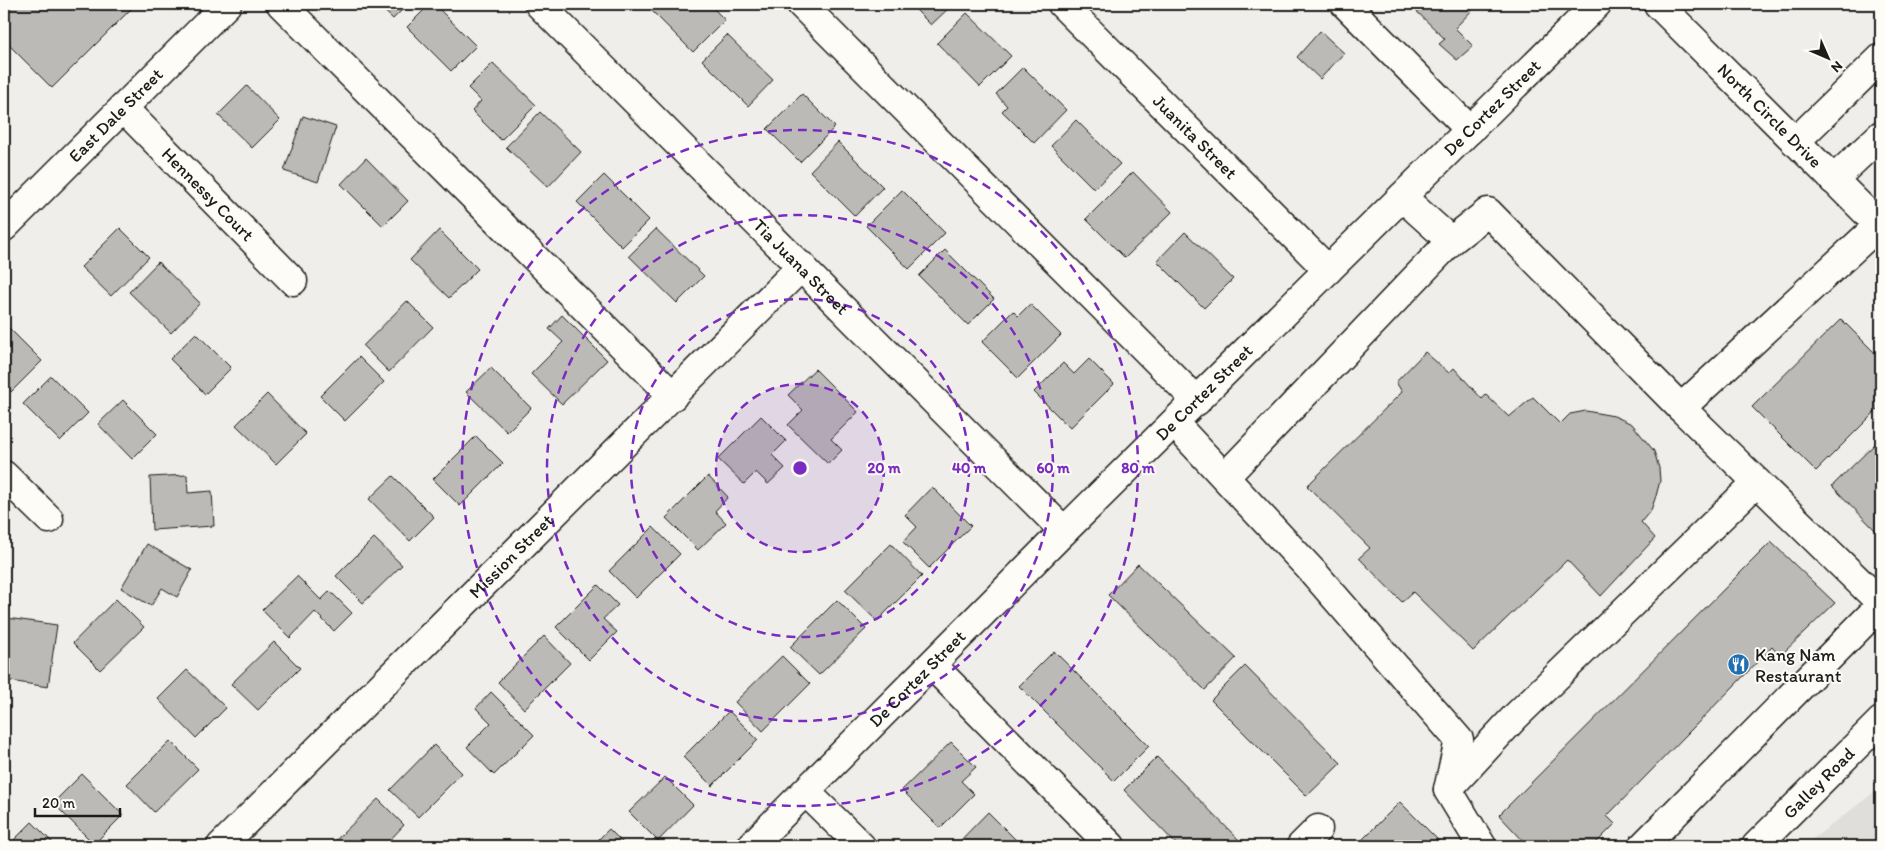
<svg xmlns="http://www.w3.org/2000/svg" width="1885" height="850" font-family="Itim,sans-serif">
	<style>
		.built { fill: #e0deda }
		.building { fill: #bbbab6; stroke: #1c1c1c }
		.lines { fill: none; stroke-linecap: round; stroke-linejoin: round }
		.minor-casing { stroke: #1c1c1c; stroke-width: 31 }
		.major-casing { stroke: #1c1c1c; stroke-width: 31 }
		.minor { stroke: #fdfcf7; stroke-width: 28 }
		.major { stroke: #fdfcf7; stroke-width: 28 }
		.ring { fill: none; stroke: #7b2cbf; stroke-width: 2.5; stroke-dasharray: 9 6 }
		.labels { text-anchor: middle; stroke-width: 4; stroke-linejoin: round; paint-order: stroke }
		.street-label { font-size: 18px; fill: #1c1c1c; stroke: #fdfcf7 }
		.poi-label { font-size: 18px; fill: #1c1c1c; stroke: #fdfcf7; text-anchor: start }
		.centre { fill: #7b2cbf; stroke: #fdfcf7; stroke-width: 2.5 }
		.ring-label { font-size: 15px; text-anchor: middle; font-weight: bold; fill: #7b2cbf; stroke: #fdfcf7; stroke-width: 4; stroke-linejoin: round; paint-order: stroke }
	</style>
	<rect width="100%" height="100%" fill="#f0eeea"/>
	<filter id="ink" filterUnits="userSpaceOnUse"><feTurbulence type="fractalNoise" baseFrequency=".02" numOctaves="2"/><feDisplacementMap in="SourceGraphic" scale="10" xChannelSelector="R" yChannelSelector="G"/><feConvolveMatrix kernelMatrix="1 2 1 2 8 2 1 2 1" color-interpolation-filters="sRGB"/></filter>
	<g filter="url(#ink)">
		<path class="built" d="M1881,787V846H1806L1809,842Z"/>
		<path class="building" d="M4,4H136L52,88L4,40Z
			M377,4H408L393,19Z
			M430,4H434L476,46L451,71L407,27Z
			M655,4H709L725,20L693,52L650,9Z
			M910,4H953L931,25Z
			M1409,4H1478L1455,28L1473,46L1457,60L1439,44L1445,39Z
			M1872,4H1881V12Z
			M967,13L1011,56L980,87L937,43Z
			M1320,31L1344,53L1320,79L1297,57Z
			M727,35L773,80L748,106L702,60Z
			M493,63L536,105L501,140L472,111L481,101L468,88Z
			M1023,67L1066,110L1034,143L1002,111L1007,106L996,94Z
			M247,86L280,120L252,148L218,115Z
			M802,94L835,127L800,162L767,129Z
			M540,112L581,152L548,187L506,147Z
			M303,116L336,127L318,182L284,171Z
			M1076,120L1120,164L1094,189L1051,146Z
			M838,142L883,187L855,216L810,171Z
			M366,158L408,201L383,226L341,184Z
			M1133,172L1172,212L1125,258L1086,219Z
			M604,175L649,220L622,247L577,202Z
			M902,190L945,233L909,269L866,226Z
			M120,228L149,257L111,296L81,267Z
			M656,229L704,276L677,303L629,256Z
			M439,230L478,269L449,298L410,260Z
			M1185,232L1233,279L1204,308L1157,261Z
			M945,250L994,299L968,325L919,276Z
			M158,262L200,303L171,333L129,292Z
			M407,301L433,327L389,372L363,346Z
			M1030,304L1061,335L1018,378L982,342L1013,311L1018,316Z
			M562,315L607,360L562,404L531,374L563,342L549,329Z
			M1841,319L1881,359V406L1816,471L1752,407Z
			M4,323L42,361L11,392L4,384Z
			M196,333L231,368L205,394L170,359Z
			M1425,352L1449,373L1454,368L1482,399L1486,395L1509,417L1533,397L1560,424L1570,414L1586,411L1614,416L1632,424L1654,451L1659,468L1660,481L1656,496L1651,510L1641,522L1655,538L1601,596L1567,560L1473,651L1413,592L1402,602L1359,558L1370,548L1307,486L1402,392L1396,382Z
			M359,357L384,382L345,421L320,396Z
			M1089,359L1114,384L1070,428L1034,392L1063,363L1074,374Z
			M491,368L531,408L507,432L466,392Z
			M815,369L858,412L831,439L842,450L828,464L788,425L803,410L788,395Z
			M51,376L88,413L60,441L23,404Z
			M267,394L306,434L276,464L236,425Z
			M123,400L157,434L132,459L98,424Z
			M761,416L786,441L772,455L785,468L768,484L756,472L744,484L718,459Z
			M476,436L503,463L460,506L433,479Z
			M1875,444L1881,450V536L1832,486Z
			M187,475L188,493L212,491L214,526L152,530L150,477Z
			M393,476L434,517L410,541L369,499Z
			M708,476L728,497L715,511L726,523L698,550L666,518Z
			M932,487L971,526L929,568L903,542L917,527L905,515Z
			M653,527L680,554L636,598L609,571Z
			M374,538L402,565L363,603L336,576Z
			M1771,542L1835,603L1780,656L1772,647L1607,816L1615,824L1593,846H1528L1499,815Z
			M147,544L192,570L177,597L162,588L151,606L121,588Z
			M891,544L922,576L877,621L845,590Z
			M1138,564L1236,658L1205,690L1108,595Z
			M297,576L321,600L330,591L352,613L334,631L315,612L290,638L262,610Z
			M598,585L618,605L603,619L617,632L589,660L556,627Z
			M116,599L144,627L100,670L73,643Z
			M837,600L866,629L819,675L790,647Z
			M7,618L57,625L48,687L4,680V640Z
			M544,636L570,663L524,709L498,682Z
			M274,642L300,668L258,710L231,684Z
			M1054,651L1149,746L1114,781L1019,686Z
			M782,656L810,684L763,731L735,702Z
			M1245,666L1341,763L1307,796L1211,700Z
			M187,670L226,708L196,738L158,699Z
			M491,692L534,735L494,775L467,747L491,723L476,708Z
			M729,711L758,740L712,786L683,757Z
			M170,741L198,769L154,812L127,784Z
			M951,742L976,767L961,781L974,794L940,828L902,790Z
			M434,745L462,773L418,817L390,790Z
			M1157,757L1245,846H1178L1124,790Z
			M82,774L123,815L94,844L53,803Z
			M665,777L693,805L658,841L629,812Z
			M378,799L404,825L389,841L395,846H337L333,843Z
			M1400,802L1444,846H1356Z
			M988,812L1022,846H961L958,843Z
			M32,822L56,846H8Z
			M609,829L626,846H592Z"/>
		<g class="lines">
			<defs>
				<g id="minor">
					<path d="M281,4L673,396"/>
					<path id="s1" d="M539,4L1064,531"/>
					<path d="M801,4L1197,401"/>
					<path id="s2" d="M1062,4L1328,270"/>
					<path d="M1345,4L1470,130"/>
					<path id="s3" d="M123,108L293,281"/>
					<path d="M1795,142L1881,58"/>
					<path d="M1833,180L1881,135"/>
					<path d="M1402,197L1451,241L1488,212L1681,408L1879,225"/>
					<path id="s4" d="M4,227L227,4"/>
					<path d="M1681,408L1881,603"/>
					<path d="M1174,423L1313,572L1459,740L1448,790L1482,846"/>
					<path d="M4,475L49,519"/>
					<path d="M1225,477L1451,241"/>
					<path d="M932,665L1111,846"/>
					<path d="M1448,789L1514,718L1757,482"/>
					<path d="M806,792L861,846"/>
					<path id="s5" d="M221,846L802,266"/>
					<path id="s6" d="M751,846L1064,531L1597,4"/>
					<path d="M1301,846L1318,829"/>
					<path d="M1643,846L1881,605"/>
				</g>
				<g id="major">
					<path id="s7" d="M1658,4L1881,227"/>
					<path id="s8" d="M1756,846L1881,721"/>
				</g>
			</defs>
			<use href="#minor" class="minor-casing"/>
			<use href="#major" class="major-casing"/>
			<use href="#minor" class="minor"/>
			<use href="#major" class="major"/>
		</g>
	</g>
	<circle cx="800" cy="468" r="84" fill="#7b2cbf" fill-opacity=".12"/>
	<g class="ring">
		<circle cx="800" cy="468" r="84"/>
		<circle cx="800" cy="468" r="169"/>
		<circle cx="800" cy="468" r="253"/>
		<circle cx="800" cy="468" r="338"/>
	</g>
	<defs>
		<symbol id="restaurant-disc" viewBox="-11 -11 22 22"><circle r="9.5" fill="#1f6fb2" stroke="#fdfcf7"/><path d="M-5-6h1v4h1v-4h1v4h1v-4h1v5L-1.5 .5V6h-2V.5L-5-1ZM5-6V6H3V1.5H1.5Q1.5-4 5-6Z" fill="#fff"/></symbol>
	</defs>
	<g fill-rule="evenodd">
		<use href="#restaurant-disc" x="1726" y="652" width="25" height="25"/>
	</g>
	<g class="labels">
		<g class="street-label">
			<text dy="6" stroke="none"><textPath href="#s6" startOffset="1046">De Cortez Street</textPath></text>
			<text dy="6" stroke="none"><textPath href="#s4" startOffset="158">East Dale Street</textPath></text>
			<text dy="6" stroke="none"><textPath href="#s7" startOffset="158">North Circle Drive</textPath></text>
			<text dy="6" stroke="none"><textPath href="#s2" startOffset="188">Juanita Street</textPath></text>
			<text dy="6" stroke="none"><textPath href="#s3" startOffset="121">Hennessy Court</textPath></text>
			<text dy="6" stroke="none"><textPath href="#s1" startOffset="371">Tia Juana Street</textPath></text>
			<text dy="6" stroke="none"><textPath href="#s6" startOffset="641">De Cortez Street</textPath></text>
			<text dy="6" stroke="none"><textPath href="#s5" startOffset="410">Mission Street</textPath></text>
			<text dy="6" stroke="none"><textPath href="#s6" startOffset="236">De Cortez Street</textPath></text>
			<text dy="6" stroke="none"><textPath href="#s8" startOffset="89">Galley Road</textPath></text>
		</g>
		<g class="poi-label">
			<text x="1755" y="661">Kang Nam<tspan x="1755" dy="21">Restaurant</tspan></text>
		</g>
	</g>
	<circle cx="800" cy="468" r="8" class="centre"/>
	<g class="ring-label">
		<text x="884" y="473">20 m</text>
		<text x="969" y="473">40 m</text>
		<text x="1053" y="473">60 m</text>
		<text x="1138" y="473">80 m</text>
	</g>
	<rect width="1885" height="850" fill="none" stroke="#fdfcf7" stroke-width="20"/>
	<rect x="10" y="10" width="1865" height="830" fill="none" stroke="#1c1c1c" stroke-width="2" filter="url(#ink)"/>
	<g transform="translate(1828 58) rotate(135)" stroke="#fdfcf7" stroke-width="4" paint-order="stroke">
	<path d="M0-4L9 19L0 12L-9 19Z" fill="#1c1c1c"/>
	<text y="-8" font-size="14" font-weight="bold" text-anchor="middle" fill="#1c1c1c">N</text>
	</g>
	<path d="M35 808v8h85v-8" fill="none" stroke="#1c1c1c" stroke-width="2.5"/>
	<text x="42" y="808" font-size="15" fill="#1c1c1c" stroke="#fdfcf7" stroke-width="4" paint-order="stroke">20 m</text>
</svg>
